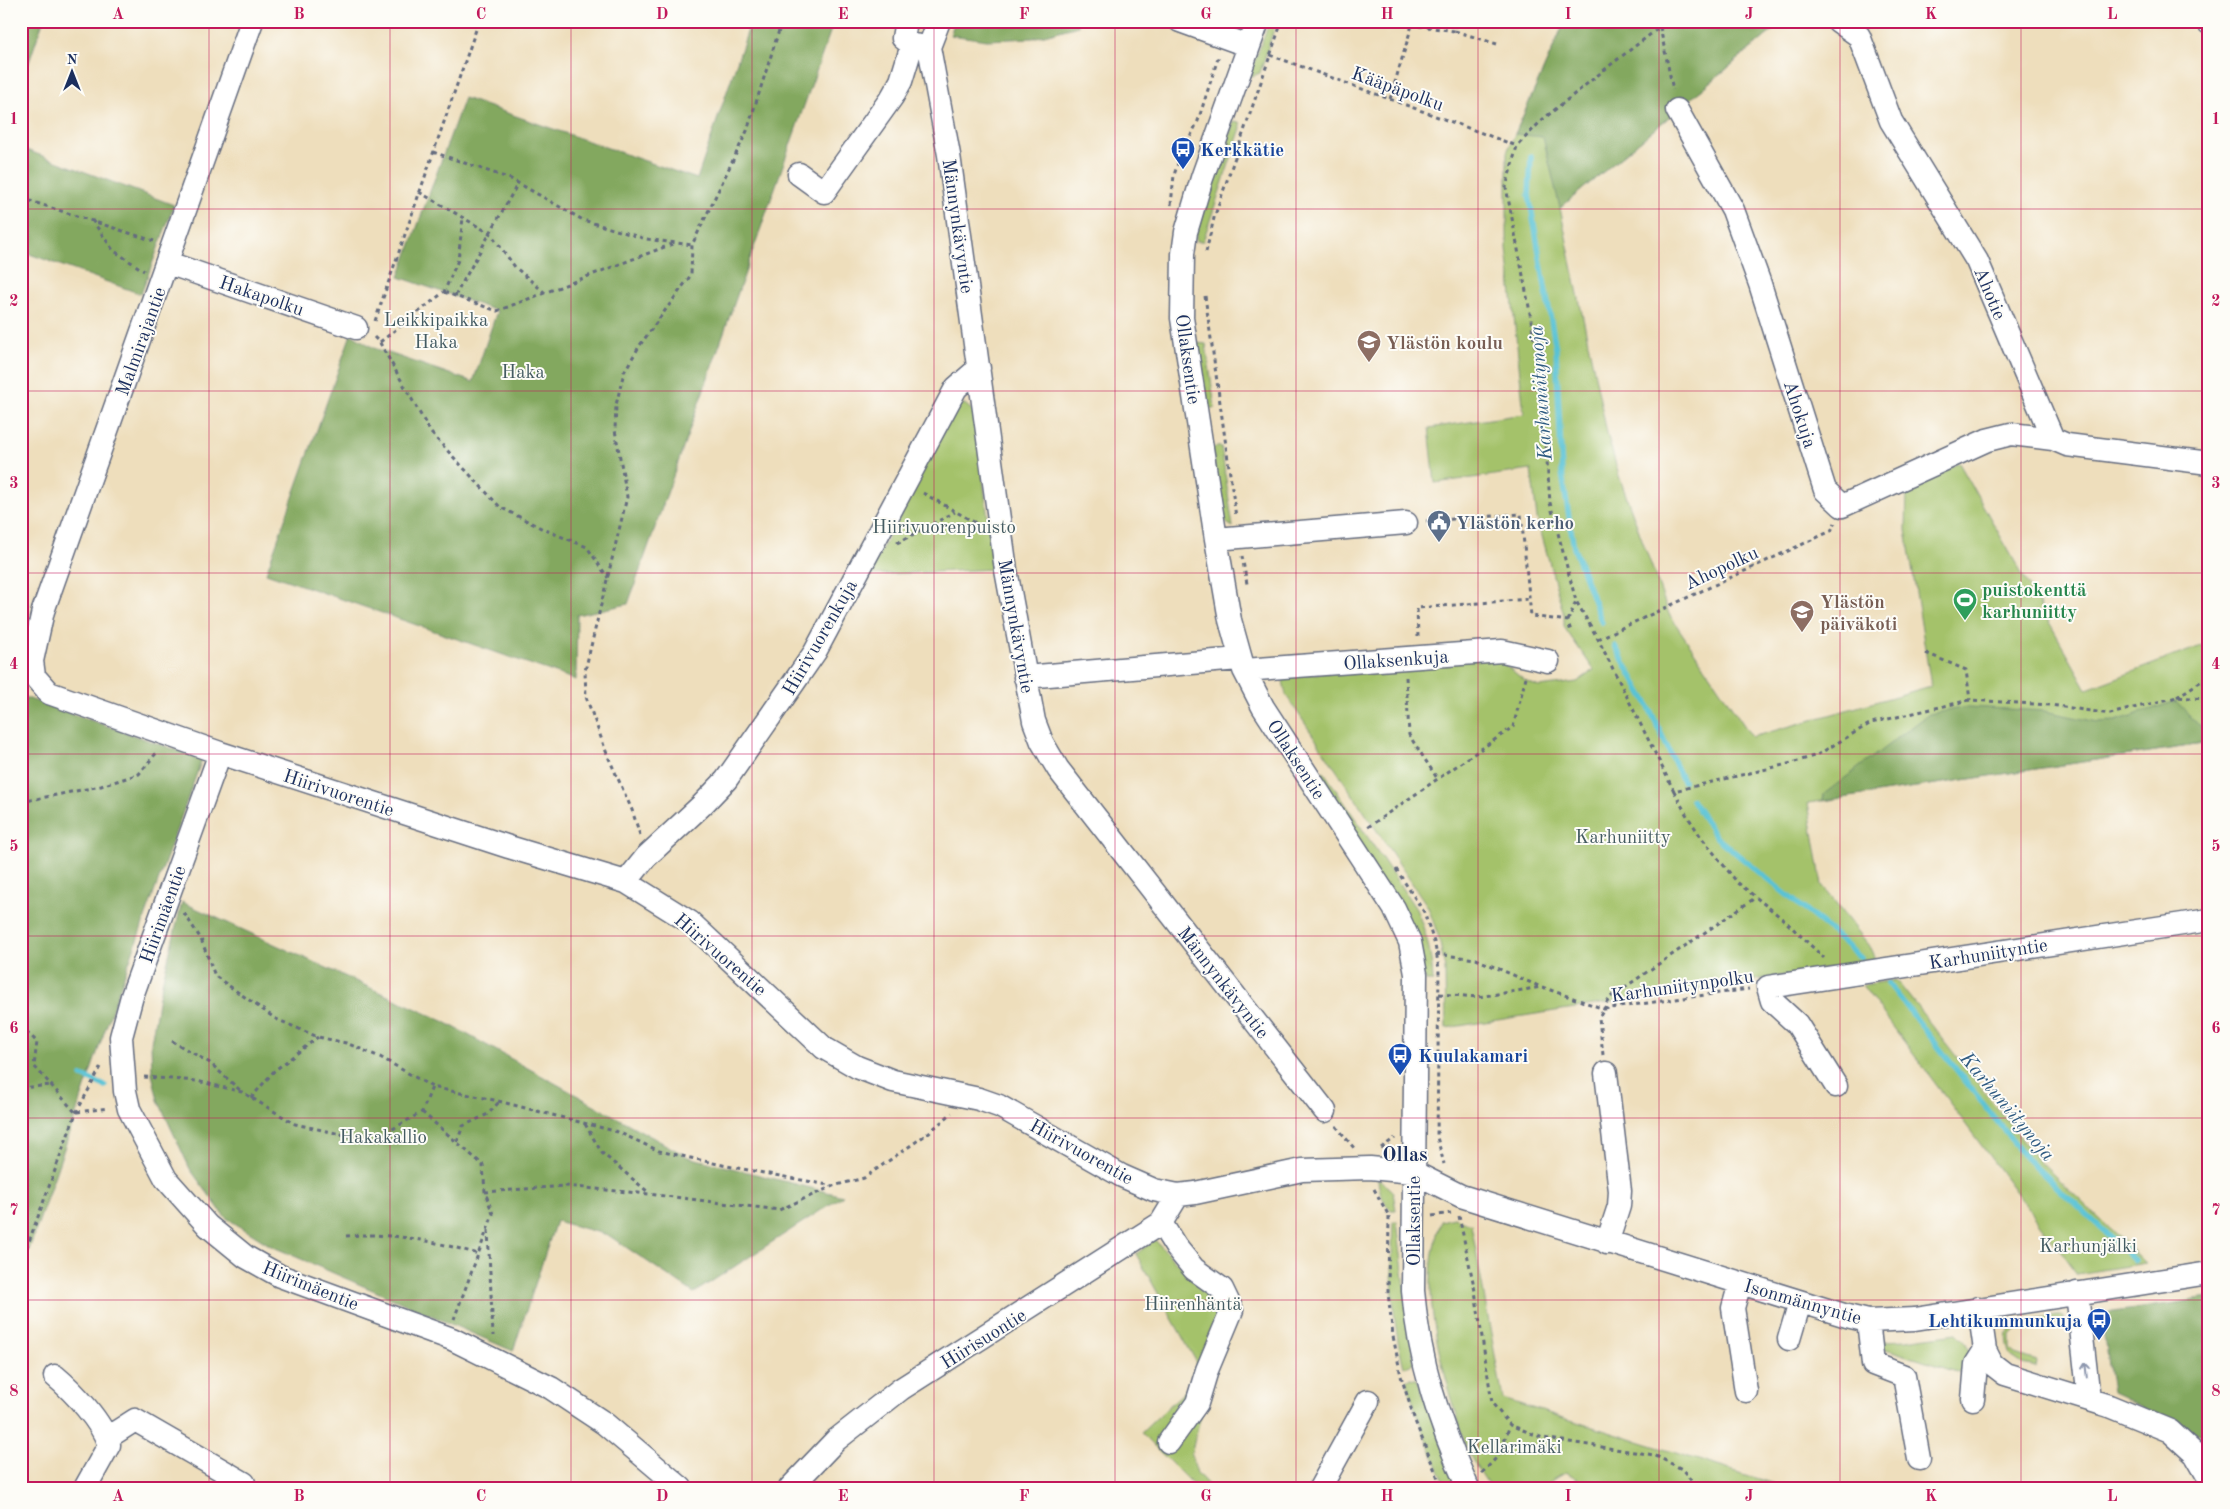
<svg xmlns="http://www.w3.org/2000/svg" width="2230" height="1509" font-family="'Old Standard TT',serif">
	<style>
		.green { fill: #a4c26a; stroke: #607864 }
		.forest { fill: #83a85e; stroke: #4f6c5e }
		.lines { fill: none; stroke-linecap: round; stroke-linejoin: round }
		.stream { stroke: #59c2d5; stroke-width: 5.5 }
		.minor-casing { stroke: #656c7f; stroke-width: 25 }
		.path { stroke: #656c7f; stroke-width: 3; stroke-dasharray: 4 4; stroke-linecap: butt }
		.minor { stroke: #fff; stroke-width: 22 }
		.oneway { stroke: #8d97ae }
		.grid { fill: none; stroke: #c2185b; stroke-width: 1; stroke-opacity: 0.55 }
		.labels { text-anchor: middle; stroke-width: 4; stroke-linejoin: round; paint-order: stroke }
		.street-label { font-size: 19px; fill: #1b2f5e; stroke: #fdfcf7 }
		.transit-label { font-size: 19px; font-weight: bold; fill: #164399; stroke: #fdfcf7; text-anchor: start }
		.park-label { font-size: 19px; fill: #445b62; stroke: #fdfcf7 }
		.education-label { font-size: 19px; font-weight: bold; fill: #785e54; stroke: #fdfcf7; text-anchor: start }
		.service-label { font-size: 19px; font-weight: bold; fill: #4e5e75; stroke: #fdfcf7; text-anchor: start }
		.leisure-label { font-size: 19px; font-weight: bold; fill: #27864d; stroke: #fdfcf7; text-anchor: start }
		.water-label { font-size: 20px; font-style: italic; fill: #2e5b82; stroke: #fdfcf7 }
		.neighbourhood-label { font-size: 20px; font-weight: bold; fill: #1b2f5e; stroke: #fdfcf7 }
		.neatline { fill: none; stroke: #c2185b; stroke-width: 2 }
		.grid-label { font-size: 16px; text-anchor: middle; font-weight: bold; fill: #c2185b }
	</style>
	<rect width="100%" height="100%" fill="#fdfcf7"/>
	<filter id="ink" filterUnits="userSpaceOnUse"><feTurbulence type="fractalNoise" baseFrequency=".02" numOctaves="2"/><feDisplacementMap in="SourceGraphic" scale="10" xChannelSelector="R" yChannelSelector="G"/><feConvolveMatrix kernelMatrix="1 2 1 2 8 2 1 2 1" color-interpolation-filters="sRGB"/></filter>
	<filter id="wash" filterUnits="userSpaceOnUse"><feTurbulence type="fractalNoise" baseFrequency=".0096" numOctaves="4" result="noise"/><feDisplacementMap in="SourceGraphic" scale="20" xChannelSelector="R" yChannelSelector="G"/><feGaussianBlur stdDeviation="1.12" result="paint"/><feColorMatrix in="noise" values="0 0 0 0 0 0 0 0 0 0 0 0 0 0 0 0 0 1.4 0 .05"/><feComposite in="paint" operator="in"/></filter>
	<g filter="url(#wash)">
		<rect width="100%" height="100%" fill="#eedebc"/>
		<path class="green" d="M1565,21H1784L1560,208L1607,433L1619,476L1669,614L1752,737L1931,686L1906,530L1907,487L1959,463L2087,689L2209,643V743L1808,803L1822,885L1871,948L1877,961L1446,1028L1445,969L1439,938L1428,907L1286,695L1283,681L1287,676L1496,657L1525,681L1539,687L1577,682L1594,670L1564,627V615L1537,518L1531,470L1435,483L1429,428L1524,414L1507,248V152Z
			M1269,23L1275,25L1274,29L1260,73L1249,77Z
			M1234,121L1240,122L1241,128L1203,241H1196V233Z
			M1196,343L1206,344L1215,408H1205Z
			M965,404L975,413L994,569L869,575L953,407Z
			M1221,446L1233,527L1223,521L1212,448Z
			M1324,772L1416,909C1426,931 1432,955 1433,981H1426L1317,776Z
			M1896,980L2039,1161L2146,1263L2077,1274L1862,985Z
			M1378,1178L1393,1192L1396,1210H1391C1383,1202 1378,1189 1378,1178Z
			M1454,1218L1471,1224L1503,1399L1788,1488H1590L1565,1473L1540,1488H1490C1483,1477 1475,1466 1470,1455C1463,1442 1460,1426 1456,1412C1437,1351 1419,1284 1441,1221Z
			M1397,1221L1414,1363L1404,1367C1391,1321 1391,1270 1393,1222Z
			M1155,1240L1178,1264L1215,1288L1227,1337L1214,1365L1191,1454L1197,1473L1211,1488H1196L1141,1433L1188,1388L1197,1363L1136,1254Z
			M2057,1316H2064V1321L2017,1329L2011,1335V1350L2016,1354L2037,1361L2036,1367L2023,1364L2011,1355C2006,1344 2005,1331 2015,1323Z
			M1957,1333L1965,1341L1973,1359L1966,1375L1880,1347L1882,1341L1906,1340Z
			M1410,1378L1417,1379L1459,1488H1447C1431,1453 1416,1417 1407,1380Z"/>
		<path class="forest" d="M21,21H43L21,86Z
			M751,21H834L628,604L577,615L576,680L266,573L351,334L374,348L473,382L497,311L399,277L464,98L697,179Z
			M955,21H1079L1078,26L1033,38L987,40L950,35Z
			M1565,21H1784L1560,208L1543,137L1515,134Z
			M21,148L174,205L141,294L21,251Z
			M21,696L202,759L113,1007L21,1273Z
			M2176,701L2209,736V743L1823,801L1824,794L1929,714L1967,707L2006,709L2044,711L2098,722L2116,721Z
			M182,902L443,1021L688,1157L843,1196L694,1293L608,1235L556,1221L513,1351L271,1246L225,1217L190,1169L158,1100L152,1074L151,1043L159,996Z
			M2209,1298V1438L2112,1394L2101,1314Z"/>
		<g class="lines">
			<path class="stream" d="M1531,157L1529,195L1556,349L1562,473L1574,548L1602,623
				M1615,646L1646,701L1683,781
				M1692,800L1716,837L1825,926L1861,958
				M1888,983L2026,1158L2135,1260
				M82,1076L105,1086"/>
		</g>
	</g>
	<g filter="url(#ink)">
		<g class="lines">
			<defs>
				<path id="minor" d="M252,21L43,611L32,661L34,676L49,693L220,753L509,847L626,882L690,922L824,1048L857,1067L893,1081L979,1099L999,1106L1122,1176L1154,1190L1178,1195L1195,1193L1302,1170L1370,1168L1413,1172L1461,1196L1847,1316L1868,1321L1915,1319L2209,1273
					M906,21L903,38L912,45
					M939,21L929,47L949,155L1006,570L1034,721L1042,742L1058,769L1325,1111
					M1180,21L1249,46
					M1258,21L1202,178L1186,232L1183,254L1182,318L1216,539L1230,620L1244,670L1263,707L1394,908L1410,942L1416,974L1413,1291C1419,1362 1439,1423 1468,1488
					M1838,21L1859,36L1891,121L1977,261L2053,439L2067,445L2209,463
					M2208,21L2209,23
					M1677,110L1733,210L1760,284L1825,490L1842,506L1987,440L2011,434L2053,439
					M799,174L824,192L892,97L901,81L912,45L929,47
					M168,263L356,328
					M1216,539L1406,523
					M1244,670L1502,651L1548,661
					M1025,677L1239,659
					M220,753L132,996L121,1037L125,1091L129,1109L166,1179L208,1226L246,1257L280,1276L452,1339L551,1388L604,1423L681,1488
					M626,882L646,857L702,805L726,780L795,681L815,652L956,388L979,368
					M1606,1073L1620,1191L1619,1206L1607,1243
					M1836,1086L1797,1024L1772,1001L1768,987L2209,920
					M1161,1223L1176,1247L1194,1269L1222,1289L1232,1310L1207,1370L1197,1403L1169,1442
					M1740,1283L1733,1308L1746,1391
					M2077,1293L2089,1399
					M1979,1308L1985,1350L1992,1364L2005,1374L2109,1406L2170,1431L2195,1454L2209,1478
					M1868,1321L1873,1364L1904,1376L1919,1459
					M1789,1339L1800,1302
					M55,1376C74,1392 102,1422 109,1445L85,1488
					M1973,1399L1976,1364L1985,1350
					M107,1438L135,1420L244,1483
					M790,1488L836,1440L901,1389L1161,1223L1178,1195
					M1320,1488L1368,1401"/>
			</defs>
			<use href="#minor" class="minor-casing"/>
			<path class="path" d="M1404,21L1412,25L1455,31L1457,21
				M1671,21L1660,27L1613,63L1542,120L1517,146L1506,187L1529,307L1542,391L1550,503L1576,601L1598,639L1674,791L1792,763L1817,755L1871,723L1970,700L2051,705L2110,714L2177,697L2209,699
				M1660,27L1673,90
				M1455,31L1497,44
				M1270,55L1517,146
				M1390,99L1412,25
				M433,152L511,179L583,220L646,239L692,245
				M419,192L491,234L515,267L545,293
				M21,198L154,241
				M1171,205L1174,175L1179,160L1198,121L1219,55
				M92,220L113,250L144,271
				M1206,252L1214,218L1282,21
				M444,292L497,311L675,243
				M455,296L518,183
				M1205,296L1236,517
				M375,321L479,21
				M374,337L380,343L431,433L500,507L543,529L587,547L608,578
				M380,342L444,292L458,260L463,218
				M923,493L981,526
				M1426,521L1521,514L1531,616L1568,621L1571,632
				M897,543L955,512
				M1242,556L1247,584
				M1568,621L1576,601
				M1418,637L1417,608L1529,599
				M1598,639L1831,531L1835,523
				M1926,653L1966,670L1970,700
				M1406,677L1409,735L1437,778
				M2177,697L2209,676
				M1674,791L1686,814L1701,837L1737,882L1784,920L1824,958
				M21,802L101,786L139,774L158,751
				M1368,827L1513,727L1526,677
				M640,835L632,810L607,754L586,697L585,671L627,497L615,430L616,405L624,372L640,345L691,275L692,245L747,131L782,21
				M1396,869L1424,912L1435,945L1439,969L1437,1137L1444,1164
				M184,913L201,939L215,976L276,1019L318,1037L346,1043L380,1057L432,1087L494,1100L618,1132L659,1151L727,1166L833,1186
				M1436,954L1476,959L1541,987
				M1439,994L1478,997L1542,987L1604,1009L1609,998L1755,898
				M21,1026L37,1042L34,1066L76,1113
				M172,1041L210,1063L242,1092
				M1603,1055L1599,1018L1604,1009L1749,989
				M144,1077L197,1081L242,1092L295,1124L372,1141L422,1112L432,1087
				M21,1088L51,1085
				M251,1098L274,1071L318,1037
				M77,1112L108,1108
				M422,1112L483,1165L485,1192L493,1214L454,1319
				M585,1124L602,1153L648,1192
				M1336,1126L1354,1148
				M457,1142L463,1126L488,1114L499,1102
				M1381,1148L1395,1138
				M1374,1189L1389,1216L1388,1293L1393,1336L1401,1376L1415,1421L1442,1488
				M485,1192L565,1186L649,1194L779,1210L833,1186L864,1178L927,1134L952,1113
				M1432,1216L1451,1213
				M1459,1216L1475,1291L1492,1403L1510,1425L1543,1438L1654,1455L1682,1469L1697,1488
				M488,1230L493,1336
				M346,1236C391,1232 435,1241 478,1254
				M21,1263L76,1113L102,1065
				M1482,1473L1499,1455L1510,1425"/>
			<use href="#minor" class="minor"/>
		</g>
		<defs><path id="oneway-shaft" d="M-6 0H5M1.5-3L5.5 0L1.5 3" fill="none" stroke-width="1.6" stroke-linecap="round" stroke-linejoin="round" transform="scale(1.25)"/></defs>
		<use class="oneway" href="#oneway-shaft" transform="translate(2086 1370) rotate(-96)"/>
	</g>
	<path class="grid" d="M209,21V1488M390,21V1488M571,21V1488M752,21V1488M934,21V1488M1115,21V1488M1296,21V1488M1478,21V1488M1659,21V1488M1840,21V1488M2021,21V1488M21,209H2209M21,391H2209M21,573H2209M21,754H2209M21,936H2209M21,1118H2209M21,1300H2209"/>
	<defs>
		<symbol id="bus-pin" viewBox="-11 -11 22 30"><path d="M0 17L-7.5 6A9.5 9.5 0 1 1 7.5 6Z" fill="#1a4fb4" stroke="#fdfcf7"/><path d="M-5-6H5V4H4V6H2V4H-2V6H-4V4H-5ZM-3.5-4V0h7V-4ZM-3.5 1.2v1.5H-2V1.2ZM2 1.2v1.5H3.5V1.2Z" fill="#fff"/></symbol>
		<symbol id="school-pin" viewBox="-11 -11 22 30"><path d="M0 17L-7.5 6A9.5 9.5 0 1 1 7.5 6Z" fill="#8d6e63" stroke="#fdfcf7"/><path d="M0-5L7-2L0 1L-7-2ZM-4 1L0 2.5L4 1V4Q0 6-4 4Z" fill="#fff"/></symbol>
		<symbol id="civic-pin" viewBox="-11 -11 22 30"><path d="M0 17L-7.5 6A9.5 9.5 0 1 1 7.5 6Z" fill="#5c6f8a" stroke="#fdfcf7"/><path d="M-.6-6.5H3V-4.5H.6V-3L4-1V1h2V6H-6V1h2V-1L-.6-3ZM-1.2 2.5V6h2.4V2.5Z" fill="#fff"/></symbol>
		<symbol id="stadium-pin" viewBox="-11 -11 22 30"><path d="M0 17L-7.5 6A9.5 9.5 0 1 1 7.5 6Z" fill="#2e9e5b" stroke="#fdfcf7"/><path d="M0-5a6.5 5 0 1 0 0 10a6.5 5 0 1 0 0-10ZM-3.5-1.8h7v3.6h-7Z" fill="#fff"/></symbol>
	</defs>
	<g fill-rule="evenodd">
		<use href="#bus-pin" x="1169" y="135" width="28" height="38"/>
		<use href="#school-pin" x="1355" y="328" width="28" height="38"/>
		<use href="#civic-pin" x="1425" y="508" width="28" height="38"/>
		<use href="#stadium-pin" x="1951" y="586" width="28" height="38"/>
		<use href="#school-pin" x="1788" y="598" width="28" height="38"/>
		<use href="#bus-pin" x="1386" y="1041" width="28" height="38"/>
		<use href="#bus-pin" x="2085" y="1306" width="28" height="38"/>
	</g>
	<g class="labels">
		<g class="street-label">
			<text transform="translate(1398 88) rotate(20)" y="7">Kääpäpolku</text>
			<text transform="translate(959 226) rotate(82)" y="7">Männynkävyntie</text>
			<text transform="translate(1991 293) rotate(67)" y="7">Ahotie</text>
			<text transform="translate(262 295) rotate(19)" y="7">Hakapolku</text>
			<text transform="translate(140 341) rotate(-70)" y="7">Malmirajantie</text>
			<text transform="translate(1189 359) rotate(82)" y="7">Ollaksentie</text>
			<text transform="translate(1801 414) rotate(72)" y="7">Ahokuja</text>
			<text transform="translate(1721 567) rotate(-25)" y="7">Ahopolku</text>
			<text transform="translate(1017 626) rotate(80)" y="7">Männynkävyntie</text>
			<text transform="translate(819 637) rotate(-60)" y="7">Hiirivuorenkuja</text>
			<text transform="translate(1396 659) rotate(-4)" y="7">Ollaksenkuja</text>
			<text transform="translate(1297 759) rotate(57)" y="7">Ollaksentie</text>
			<text transform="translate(339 792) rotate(18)" y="7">Hiirivuorentie</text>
			<text transform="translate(162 914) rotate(-70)" y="7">Hiirimäentie</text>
			<text transform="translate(1988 953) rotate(-9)" y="7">Karhuniityntie</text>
			<text transform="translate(721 954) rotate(41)" y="7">Hiirivuorentie</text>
			<text transform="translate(1224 982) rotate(52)" y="7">Männynkävyntie</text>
			<text transform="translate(1682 985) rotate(-8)" y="7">Karhuniitynpolku</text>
			<text transform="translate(1082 1151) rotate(29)" y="7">Hiirivuorentie</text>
			<text transform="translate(1413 1221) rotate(-90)" y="7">Ollaksentie</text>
			<text transform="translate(311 1285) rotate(22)" y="7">Hiirimäentie</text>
			<text transform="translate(1803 1301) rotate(16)" y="7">Isonmännyntie</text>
			<text transform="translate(983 1338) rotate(-32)" y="7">Hiirisuontie</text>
		</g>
		<g class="transit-label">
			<text x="1200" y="156">Kerkkätie</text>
			<text x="1418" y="1062">Kuulakamari</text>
			<text x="2082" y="1327" text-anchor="end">Lehtikummunkuja</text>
		</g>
		<g class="park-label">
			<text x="436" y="326">Leikkipaikka<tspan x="436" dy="22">Haka</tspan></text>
			<text x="523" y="378">Haka</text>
			<text x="944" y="533">Hiirivuorenpuisto</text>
			<text x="1623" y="843">Karhuniitty</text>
			<text x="383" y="1143">Hakakallio</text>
			<text x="2088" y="1252">Karhunjälki</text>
			<text x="1193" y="1310">Hiirenhäntä</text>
			<text x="1514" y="1453">Kellarimäki</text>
		</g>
		<g class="education-label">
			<text x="1386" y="349">Ylästön koulu</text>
			<text x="1820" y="608">Ylästön<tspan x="1820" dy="22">päiväkoti</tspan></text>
		</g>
		<g class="service-label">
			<text x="1456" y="529">Ylästön kerho</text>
		</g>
		<g class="leisure-label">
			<text x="1982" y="596">puistokenttä<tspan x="1982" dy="22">karhuniitty</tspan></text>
		</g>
		<g class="water-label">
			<text transform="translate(1540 393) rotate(-94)" y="7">Karhuniitynoja</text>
			<text transform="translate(2008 1106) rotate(50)" y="7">Karhuniitynoja</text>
		</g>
		<g class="neighbourhood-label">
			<text x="1405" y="1161">Ollas</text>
		</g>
	</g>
	<rect width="2230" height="1509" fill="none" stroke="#fdfcf7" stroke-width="55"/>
	<g transform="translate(72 72)" stroke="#fdfcf7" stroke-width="4" paint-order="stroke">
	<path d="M0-4L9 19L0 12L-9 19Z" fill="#1b2f5e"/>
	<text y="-8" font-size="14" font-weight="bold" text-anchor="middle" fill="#1b2f5e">N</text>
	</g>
	<rect x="28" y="28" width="2174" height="1454" class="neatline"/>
	<g class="grid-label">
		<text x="118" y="19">A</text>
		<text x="299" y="19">B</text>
		<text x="481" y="19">C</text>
		<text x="662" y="19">D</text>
		<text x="843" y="19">E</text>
		<text x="1024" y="19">F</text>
		<text x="1206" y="19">G</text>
		<text x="1387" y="19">H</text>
		<text x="1568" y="19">I</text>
		<text x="1749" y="19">J</text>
		<text x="1931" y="19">K</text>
		<text x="2112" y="19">L</text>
		<text x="14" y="124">1</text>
		<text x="2216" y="124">1</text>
		<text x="14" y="306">2</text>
		<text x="2216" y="306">2</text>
		<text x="14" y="488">3</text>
		<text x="2216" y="488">3</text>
		<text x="14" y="669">4</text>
		<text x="2216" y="669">4</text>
		<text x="14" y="851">5</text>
		<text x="2216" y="851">5</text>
		<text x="14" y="1033">6</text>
		<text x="2216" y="1033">6</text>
		<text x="14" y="1215">7</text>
		<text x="2216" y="1215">7</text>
		<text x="14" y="1396">8</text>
		<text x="2216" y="1396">8</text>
		<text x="118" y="1501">A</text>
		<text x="299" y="1501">B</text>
		<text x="481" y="1501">C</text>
		<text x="662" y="1501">D</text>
		<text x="843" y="1501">E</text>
		<text x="1024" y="1501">F</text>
		<text x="1206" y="1501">G</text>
		<text x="1387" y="1501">H</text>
		<text x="1568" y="1501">I</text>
		<text x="1749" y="1501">J</text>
		<text x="1931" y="1501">K</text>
		<text x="2112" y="1501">L</text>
	</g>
</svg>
